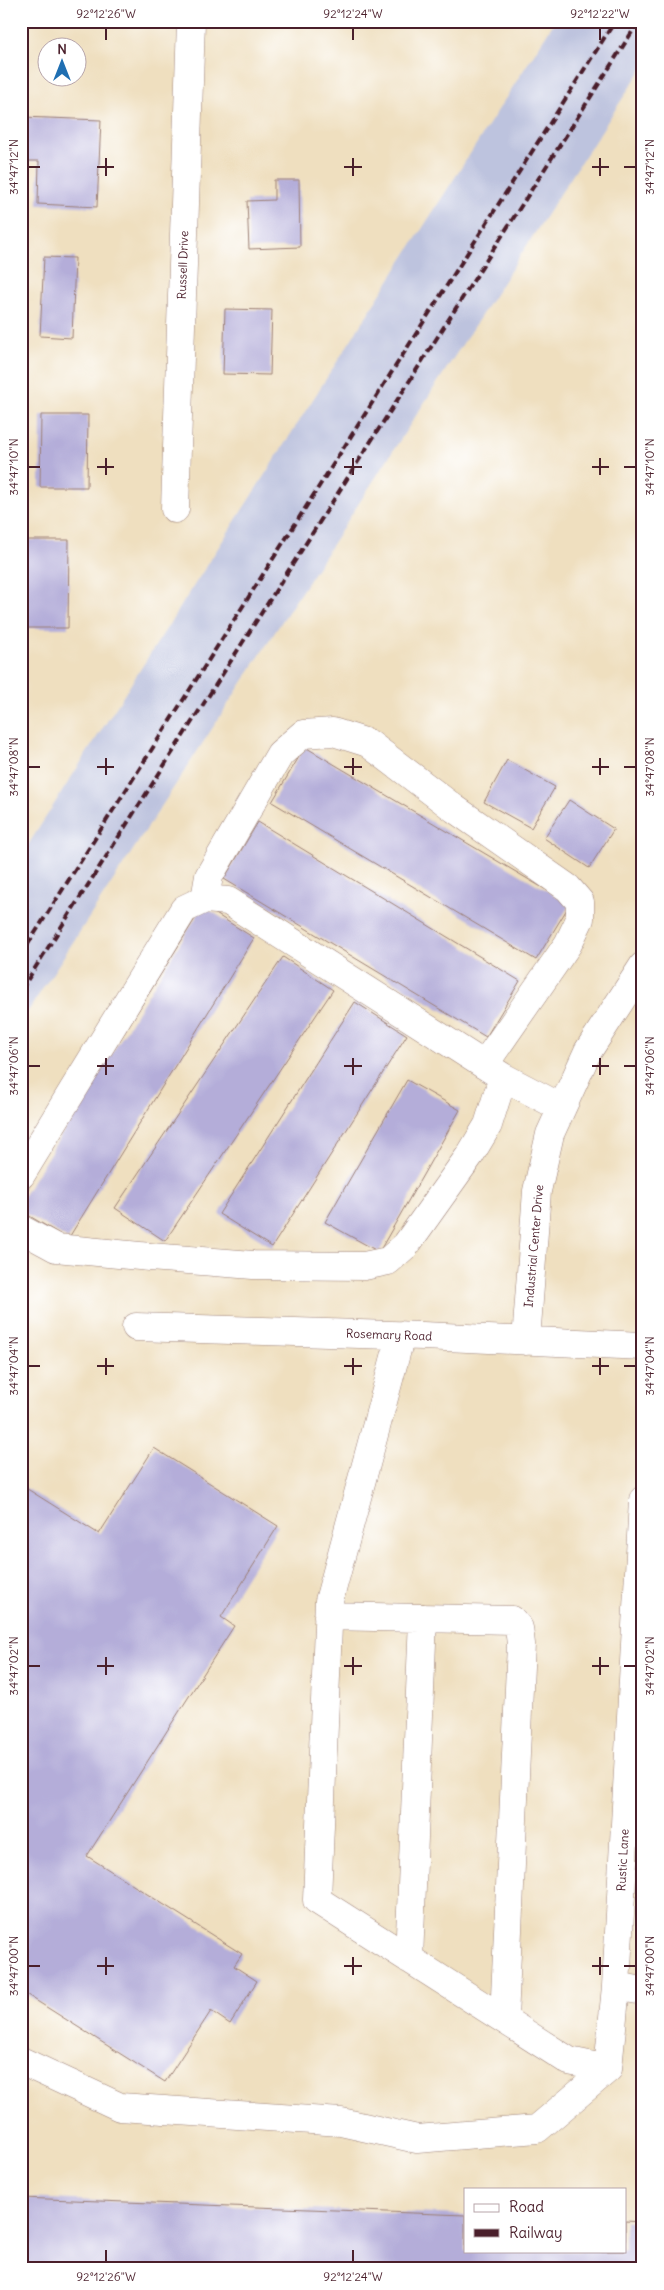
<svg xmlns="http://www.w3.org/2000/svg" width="664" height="2290" font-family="Delius,sans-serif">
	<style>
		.industrial { fill: #bdc3de }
		.building { fill: #b4add9 }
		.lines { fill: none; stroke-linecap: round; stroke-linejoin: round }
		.minor-casing { stroke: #9c7f75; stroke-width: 29 }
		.minor { stroke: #fff; stroke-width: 28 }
		.rail { stroke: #4a1f2b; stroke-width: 4; stroke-dasharray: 8 4; stroke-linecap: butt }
		.ticks { fill: none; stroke: #4a1f2b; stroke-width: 2 }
		.labels { text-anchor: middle; stroke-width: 4; stroke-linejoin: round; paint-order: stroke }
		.street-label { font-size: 12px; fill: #4a1f2b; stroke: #fff }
		.neatline { fill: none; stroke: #4a1f2b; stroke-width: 2 }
		.ticks-label { font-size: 12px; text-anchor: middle; fill: #4a1f2b }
	</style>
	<rect width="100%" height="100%" fill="#fff"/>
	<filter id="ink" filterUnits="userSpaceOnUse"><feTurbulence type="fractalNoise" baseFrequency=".02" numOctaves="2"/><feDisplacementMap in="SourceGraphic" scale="10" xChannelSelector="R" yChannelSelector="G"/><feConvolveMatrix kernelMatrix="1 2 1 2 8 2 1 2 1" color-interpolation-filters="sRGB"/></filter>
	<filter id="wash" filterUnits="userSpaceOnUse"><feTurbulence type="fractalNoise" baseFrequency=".0096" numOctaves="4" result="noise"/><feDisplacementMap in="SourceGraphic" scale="20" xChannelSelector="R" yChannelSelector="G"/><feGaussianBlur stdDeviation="1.12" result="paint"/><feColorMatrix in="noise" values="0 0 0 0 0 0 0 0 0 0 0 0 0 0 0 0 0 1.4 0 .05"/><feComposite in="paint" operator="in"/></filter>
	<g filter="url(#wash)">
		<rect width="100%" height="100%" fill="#efdfbf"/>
		<path class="industrial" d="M555,21H643V67L21,1022V856Z"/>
		<g id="blocks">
			<path class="building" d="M22,117L101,120L97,207L38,204L39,161H21Z
				M274,180H299L300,247L249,249L247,201L274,200Z
				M44,257L75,258L72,338L40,336Z
				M225,309L272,310L270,375L223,374Z
				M41,415H88L87,487H40Z
				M21,540H69L68,628H21Z
				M305,747L570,904L536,960L272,802Z
				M507,760L555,787L531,828L484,802Z
				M569,800L614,829L589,868L544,838Z
				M258,822L520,981L486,1037L224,879Z
				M203,906L254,938L68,1239L21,1211V1200Z
				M283,957L333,990L165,1241L115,1208Z
				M355,1002L407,1035L272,1247L219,1214Z
				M407,1080L460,1110L379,1252L325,1222Z
				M154,1448L278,1526L221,1617L234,1626L87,1856L242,1954L234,1966L257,1981L230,2024L211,2011L165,2082L21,1991V1485L99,1534Z
				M21,2198L465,2215V2251H625V2221L643,2222V2269H21Z"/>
		</g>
	</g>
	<g filter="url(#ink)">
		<use href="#blocks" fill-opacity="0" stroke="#9c7f75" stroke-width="1"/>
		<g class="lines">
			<defs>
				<path id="minor" d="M175,509L191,21
					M205,899L209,876L280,754L303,734L333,732L368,743L455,809L568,888L580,902V919L568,944L484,1065
					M21,1175L184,909L205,899L228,901L503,1077L562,1108
					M21,1229L56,1248L150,1257L253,1265L364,1266L388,1261L406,1245L470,1155L488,1125L503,1077
					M136,1327L423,1336L643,1346
					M401,1335L329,1601L317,1900L569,2061L608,2069
					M526,1341L537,1191L550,1134L588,1051L643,966
					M328,1616L512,1620L519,1628L521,1644L504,2019
					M409,1959L423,1618
					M616,1986L643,1991
					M21,2061L120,2107L341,2122L417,2139L537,2129L608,2069
					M608,2069L616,1986L643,1500"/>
			</defs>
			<use href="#minor" class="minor-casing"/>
			<use href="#minor" class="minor"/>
			<path class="rail" d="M21,955L615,21
				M21,990L639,21"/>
		</g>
	</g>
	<path class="ticks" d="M106,28V40M353,28V40M600,28V40M106,158V176M353,158V176M600,158V176M28,167H40M97,167H114M344,167H362M592,167H609M624,167H636M106,458V475M353,458V475M600,458V475M28,467H40M97,467H114M344,467H362M592,467H609M624,467H636M106,758V775M353,758V775M600,758V775M28,767H40M97,767H114M344,767H362M592,767H609M624,767H636M106,1058V1075M353,1058V1075M600,1058V1075M28,1066H40M97,1066H114M344,1066H362M592,1066H609M624,1066H636M106,1358V1375M353,1358V1375M600,1358V1375M28,1366H40M97,1366H114M344,1366H362M592,1366H609M624,1366H636M106,1657V1675M353,1657V1675M600,1657V1675M28,1666H40M97,1666H114M344,1666H362M592,1666H609M624,1666H636M106,1957V1975M353,1957V1975M600,1957V1975M28,1966H40M97,1966H114M344,1966H362M592,1966H609M624,1966H636M106,2250V2262M353,2250V2262"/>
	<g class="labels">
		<g class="street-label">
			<text transform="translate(183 265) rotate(-88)" y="4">Russell Drive</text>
			<text transform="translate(534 1246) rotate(-85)" y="4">Industrial Center Drive</text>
			<text transform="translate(389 1335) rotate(2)" y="4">Rosemary Road</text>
			<text transform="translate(623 1860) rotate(-87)" y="4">Rustic Lane</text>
		</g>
	</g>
	<rect width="664" height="2290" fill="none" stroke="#fff" stroke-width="55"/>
	<rect x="464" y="2188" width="162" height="65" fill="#ffffff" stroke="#b7a5aa"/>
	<rect x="474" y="2204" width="25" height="8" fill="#ffffff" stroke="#b7a5aa"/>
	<text x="509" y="2212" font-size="15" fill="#4a1f2b">Road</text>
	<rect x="474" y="2229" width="25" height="8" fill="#4a1f2b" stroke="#b7a5aa"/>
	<text x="509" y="2238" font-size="15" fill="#4a1f2b">Railway</text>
	<g transform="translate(62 62)"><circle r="24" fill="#ffffff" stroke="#b7a5aa"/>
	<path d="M0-4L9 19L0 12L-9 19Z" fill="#1f6fb2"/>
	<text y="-8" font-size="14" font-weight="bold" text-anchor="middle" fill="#4a1f2b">N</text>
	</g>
	<rect x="28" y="28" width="608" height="2234" class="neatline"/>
	<g class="ticks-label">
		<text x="106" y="18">92°12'26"W</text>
		<text x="353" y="18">92°12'24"W</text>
		<text x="600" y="18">92°12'22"W</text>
		<text transform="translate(14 167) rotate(-90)" y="4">34°47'12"N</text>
		<text transform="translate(650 167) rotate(-90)" y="4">34°47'12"N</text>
		<text transform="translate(14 467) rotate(-90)" y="4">34°47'10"N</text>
		<text transform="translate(650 467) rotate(-90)" y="4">34°47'10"N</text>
		<text transform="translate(14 767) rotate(-90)" y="4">34°47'08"N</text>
		<text transform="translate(650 767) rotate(-90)" y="4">34°47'08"N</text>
		<text transform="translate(14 1066) rotate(-90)" y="4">34°47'06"N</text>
		<text transform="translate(650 1066) rotate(-90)" y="4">34°47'06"N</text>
		<text transform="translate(14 1366) rotate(-90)" y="4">34°47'04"N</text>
		<text transform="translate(650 1366) rotate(-90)" y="4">34°47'04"N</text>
		<text transform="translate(14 1666) rotate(-90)" y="4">34°47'02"N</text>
		<text transform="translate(650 1666) rotate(-90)" y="4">34°47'02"N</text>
		<text transform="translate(14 1966) rotate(-90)" y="4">34°47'00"N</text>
		<text transform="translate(650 1966) rotate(-90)" y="4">34°47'00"N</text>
		<text x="106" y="2281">92°12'26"W</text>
		<text x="353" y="2281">92°12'24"W</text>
	</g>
</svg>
